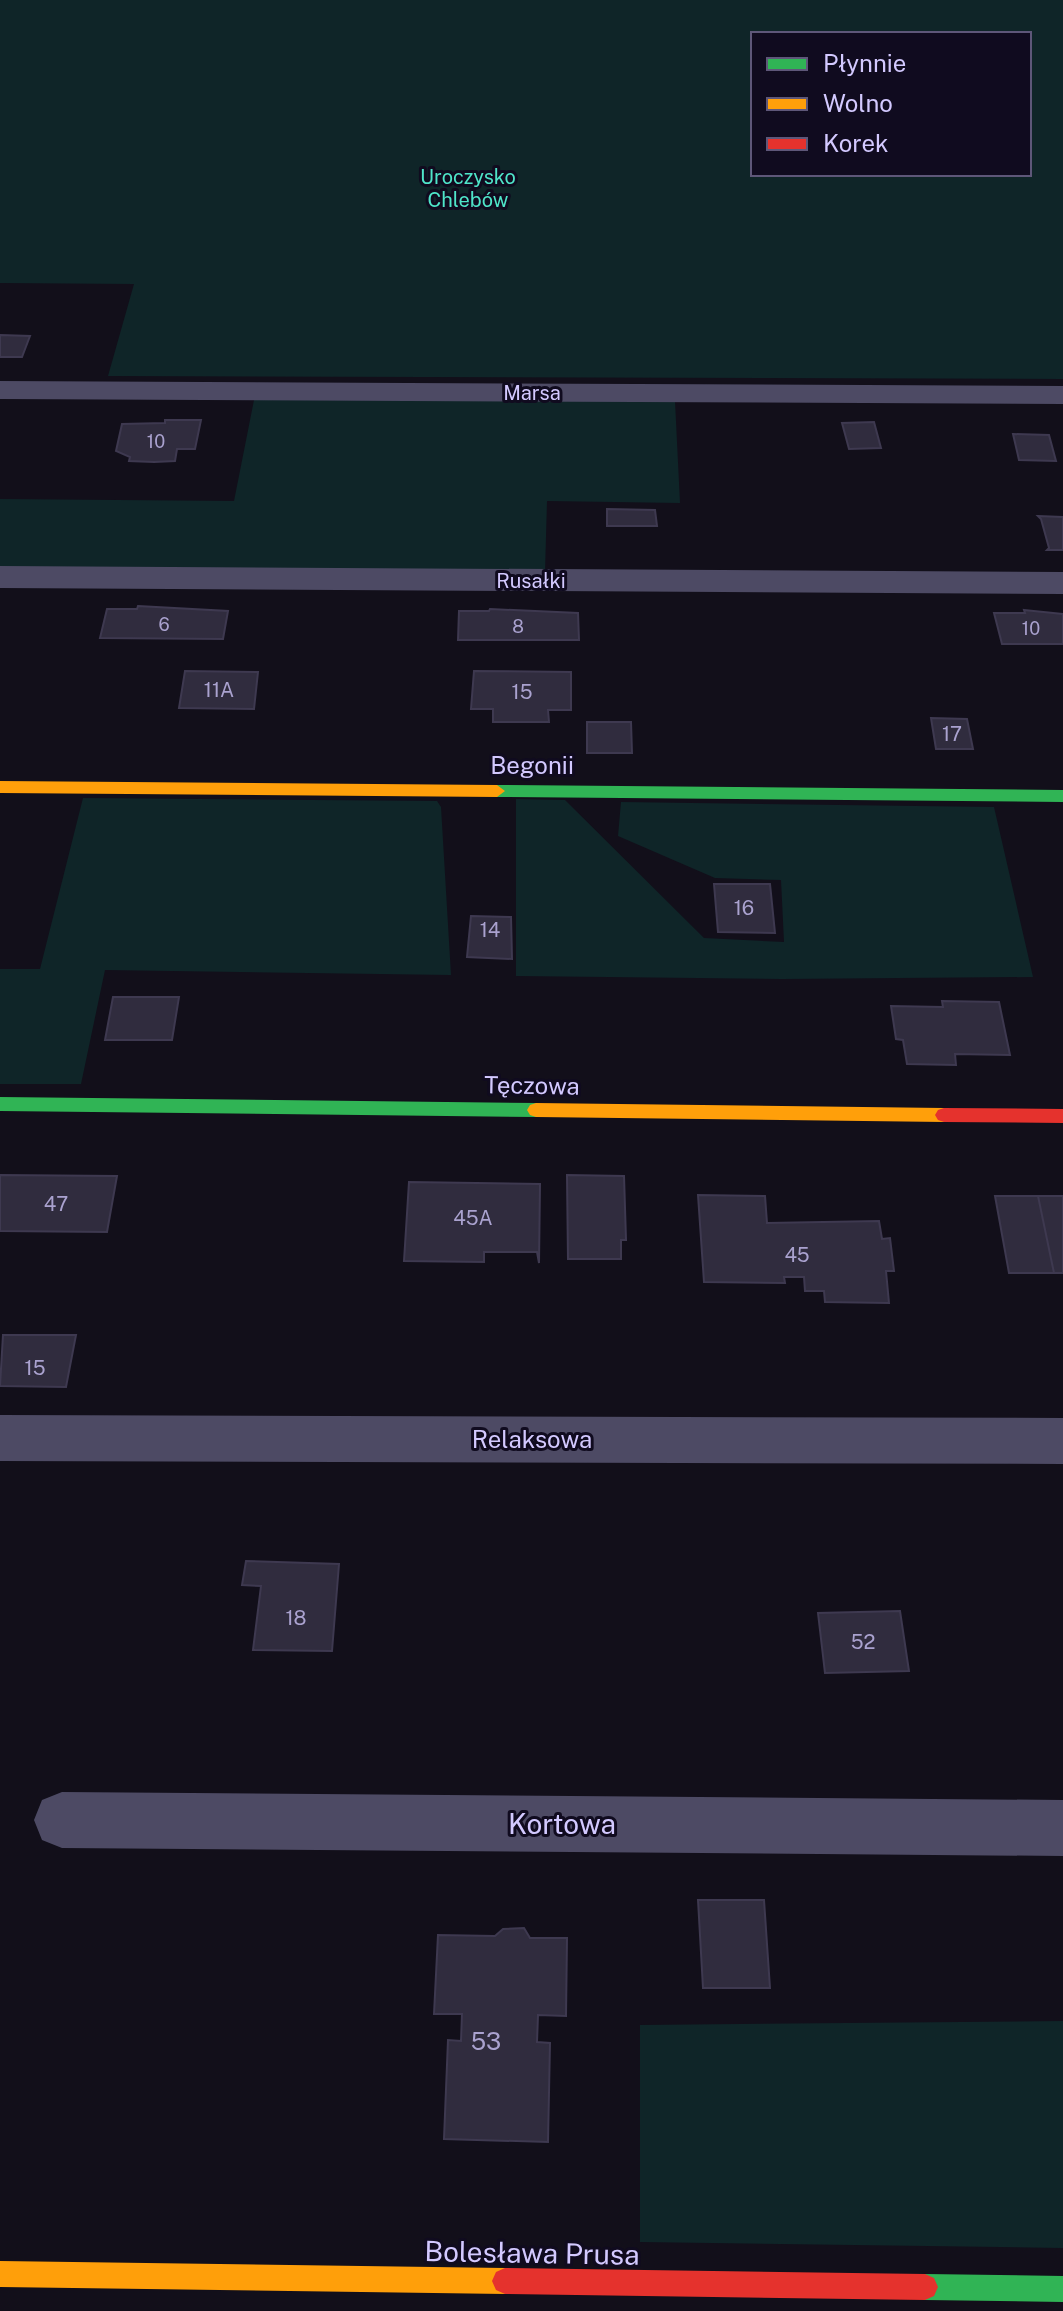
<svg xmlns="http://www.w3.org/2000/svg" width="1063" height="2311" font-family="'Public Sans',sans-serif">
	<style>
		.green { fill: #0f2528; fill-rule: evenodd }
		.building { fill: #302c3e; stroke: #3e3950; stroke-width: 2 }
		.lines { fill: none; stroke-linecap: round; stroke-linejoin: round }
		.street { fill: #4d4a64; fill-rule: evenodd }
		.fast { fill: #30b455; fill-rule: evenodd }
		.slow { fill: #ff9f0a; fill-rule: evenodd }
		.jam { fill: #e5322d; fill-rule: evenodd }
		.labels { text-anchor: middle; stroke-width: 6; stroke-linejoin: round; paint-order: stroke }
		.far-number-label { font-size: 18px; fill: #aaa2cf }
		.far-park-label { font-size: 20px; fill: #4fe5c9; stroke: #100b1f }
		.far-street-label { font-size: 20px; fill: #d3c9ff; stroke: #100b1f }
		.number-label { font-size: 20px; fill: #aaa2cf }
		.street-label { font-size: 24px; fill: #d3c9ff; stroke: #100b1f }
		.near-number-label { font-size: 24px; fill: #aaa2cf }
		.near-street-label { font-size: 28px; fill: #d3c9ff; stroke: #100b1f }
	</style>
	<rect width="100%" height="100%" fill="#120f1a"/>
	<path class="green" d="M0,0H1063V379L108,376L134,284L0,283ZM753,34H1029V174H753Z
		M254,400L675,401L680,503L547,501L545,573L0,569V499L234,501Z
		M83,798L437,801L441,807L451,975L105,970L81,1084H0V969H40Z
		M516,799L565,800L704,938L784,942L781,880L715,878L618,836L621,802L994,807L1033,977L782,979L516,976Z
		M1063,2021V2248L640,2242V2025Z"/>
	<path class="building" d="M0,335L30,336L22,357H0Z
		M165,420H201L195,449H177L175,461L154,462L129,461L130,457L116,451L122,424L165,423Z
		M874,422L881,448L849,449L842,423Z
		M1013,434L1049,435L1056,461L1019,460Z
		M607,509L655,510L657,526H607Z
		M1038,516L1063,517V550H1047L1049,548L1041,519Z
		M138,606L228,611L223,639L100,638L107,609H137Z
		M490,609L578,613L579,640H458L459,611H489Z
		M1024,610L1063,614V644H1002L994,613H1025Z
		M185,671L258,672L254,709L179,708Z
		M474,671L571,672V710H548L549,722H493V709H471Z
		M931,718L967,719L973,749H936Z
		M587,722H631L632,753H587Z
		M714,884H770L775,933L718,932Z
		M471,916L511,917L512,959L467,957Z
		M113,997H179L172,1040H105Z
		M942,1001L999,1002L1010,1055L955,1054L956,1065L907,1064L903,1040L896,1039L891,1006L943,1007Z
		M0,1175L117,1176L107,1232L0,1231Z
		M567,1175L624,1176L626,1240H621V1259H568Z
		M409,1182L540,1184L539,1263L537,1252H484V1262L404,1261Z
		M698,1195L765,1196L767,1223L879,1221L882,1239L890,1238L894,1271H886L889,1303L825,1302L824,1291H805L804,1277H784L785,1283L704,1282Z
		M995,1196H1038L1054,1273H1009Z
		M1038,1196H1063V1273H1054Z
		M3,1335H76L66,1387L0,1386Z
		M246,1561L339,1564L332,1651L253,1650L261,1586L242,1585Z
		M900,1611L909,1671L825,1673L818,1613Z
		M698,1900H764L770,1988H703Z
		M524,1928L530,1938H567L566,2016L538,2015L537,2042L550,2043L548,2142L444,2139L448,2040L461,2041L462,2014H434L438,1935L495,1936L503,1929Z"/>
	<g class="lines">
		<path class="street" d="M0,381L1063,386V404L0,399Z
			M0,566L1063,572V594L0,588Z
			M0,1415L1063,1418V1464L0,1461Z
			M62,1792L1063,1800V1856L62,1848L42,1840L34,1820L42,1800Z"/>
		<path class="fast" d="M497,785L1063,790V802L497,797L489,791Z
			M0,1097L536,1103L542,1105L545,1110L542,1115L536,1117L0,1111Z
			M925,2274L1063,2276V2302L925,2300L916,2296L912,2287L916,2278Z"/>
		<path class="slow" d="M0,781L497,785L505,791L497,797L0,793Z
			M536,1103L944,1108L950,1110L953,1115L950,1120L944,1122L536,1117L530,1115L527,1110L530,1105Z
			M0,2261L505,2268L514,2272L518,2281L514,2290L505,2294L0,2287Z"/>
		<path class="jam" d="M944,1108L1063,1109V1123L944,1122L938,1120L935,1115L938,1110Z
			M505,2268L925,2274L934,2278L938,2287L934,2296L925,2300L505,2294L496,2290L492,2281L496,2272Z"/>
	</g>
	<g class="labels">
		<g class="far-number-label">
			<text x="156" y="448">10</text>
			<text x="164" y="631">6</text>
			<text x="518" y="633">8</text>
			<text x="1031" y="635">10</text>
		</g>
		<g class="far-park-label">
			<text x="468" y="184">Uroczysko<tspan x="468" dy="23">Chlebów</tspan></text>
		</g>
		<g class="far-street-label">
			<text x="532" y="400">Marsa</text>
			<text x="531" y="588">Rusałki</text>
		</g>
		<g class="number-label">
			<text x="219" y="697">11A</text>
			<text x="522" y="699">15</text>
			<text x="952" y="741">17</text>
			<text x="744" y="915">16</text>
			<text x="490" y="937">14</text>
			<text x="56" y="1211">47</text>
			<text x="473" y="1225">45A</text>
			<text x="797" y="1262">45</text>
			<text x="35" y="1375">15</text>
			<text x="296" y="1625">18</text>
			<text x="863" y="1649">52</text>
		</g>
		<g class="street-label">
			<text x="532" y="774">Begonii</text>
			<text transform="translate(532 1086) rotate(1)" y="8">Tęczowa</text>
			<text x="532" y="1448">Relaksowa</text>
		</g>
		<g class="near-number-label">
			<text x="486" y="2050">53</text>
		</g>
		<g class="near-street-label">
			<text x="562" y="1834">Kortowa</text>
			<text transform="translate(532 2253) rotate(1)" y="10">Bolesława Prusa</text>
		</g>
	</g>
	<rect x="751" y="32" width="280" height="144" fill="#100b1f" stroke="#5e5779" stroke-width="2"/>
	<rect x="767" y="58" width="40" height="12" fill="#30b455" stroke="#5e5779" stroke-width="2"/>
	<text x="823" y="72" font-size="24" fill="#d3c9ff">Płynnie</text>
	<rect x="767" y="98" width="40" height="12" fill="#ff9f0a" stroke="#5e5779" stroke-width="2"/>
	<text x="823" y="112" font-size="24" fill="#d3c9ff">Wolno</text>
	<rect x="767" y="138" width="40" height="12" fill="#e5322d" stroke="#5e5779" stroke-width="2"/>
	<text x="823" y="152" font-size="24" fill="#d3c9ff">Korek</text>
</svg>
